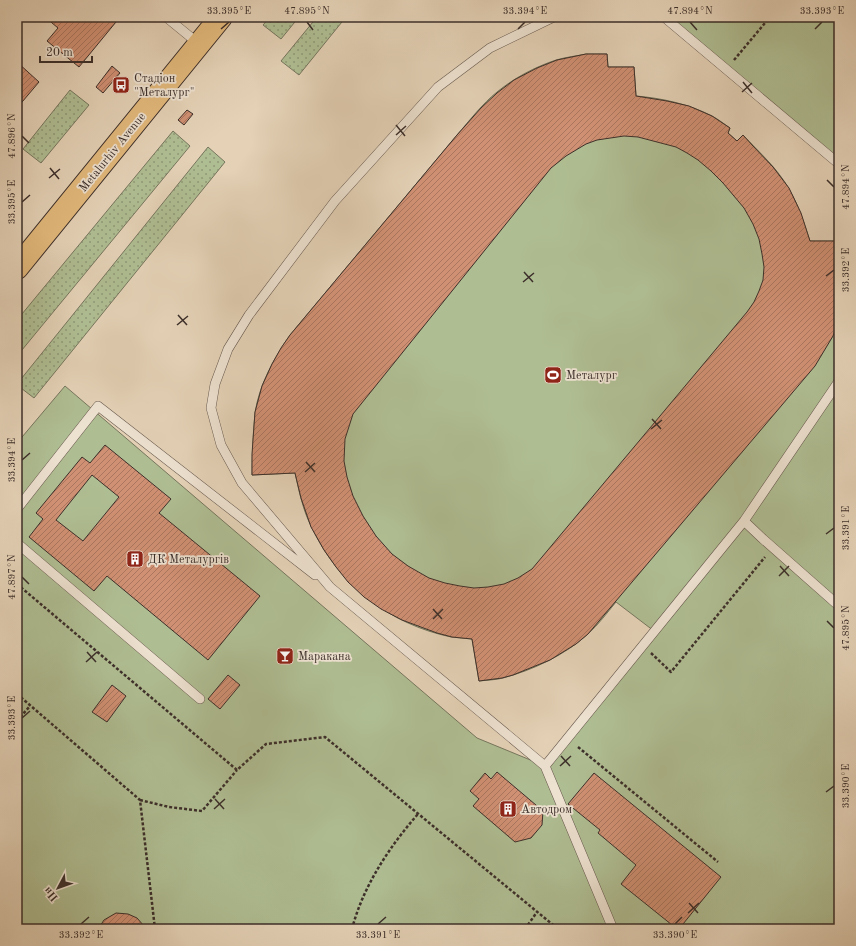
<svg xmlns="http://www.w3.org/2000/svg" width="856" height="946" font-family="'Old Standard TT',serif">
	<style>
		.grass { fill: url(#grass-dots); stroke: #76765e }
		.park { fill: #afbd92; stroke: #76765e }
		.building { fill: url(#building-hatch); stroke: #3c2f2a; fill-rule: evenodd }
		.lines { fill: none; stroke-linecap: round; stroke-linejoin: round }
		.lane-casing { stroke: #66584d; stroke-width: 10 }
		.primary-casing { stroke: #3c2f2a; stroke-width: 24 }
		.path { stroke: #3c2f2a; stroke-width: 2.5; stroke-dasharray: 3 2; stroke-linecap: butt }
		.lane { stroke: #ede1d0; stroke-width: 9 }
		.primary { stroke: #e2b87b; stroke-width: 22 }
		.ticks { fill: none; stroke: #3c2f2a; stroke-width: 1.5 }
		.labels { text-anchor: middle; stroke-width: 3.5; stroke-linejoin: round; paint-order: stroke }
		.poi-label { font-size: 12px; fill: #3c2f2a; stroke: #ede1d0; text-anchor: start }
		.street-label { font-size: 12px; fill: #3c2f2a; stroke: #ede1d0 }
		.neatline { fill: none; stroke: #3c2f2a; stroke-width: 1.5 }
		.ticks-label { font-size: 10px; text-anchor: middle; fill: #3c2f2a }
	</style>
	<defs>
		<pattern id="grass-dots" width="8" height="8" patternUnits="userSpaceOnUse"><rect width="8" height="8" fill="#afbd92"/><path d="M2 2h.1M6 6h.1" fill="none" stroke="#909a77" stroke-width="1.8" stroke-linecap="round"/></pattern>
		<pattern id="building-hatch" width="6" height="6" patternUnits="userSpaceOnUse"><rect width="6" height="6" fill="#d09073"/><path d="M-1 1l2-2M0 6l6-6M5 7l2-2" fill="none" stroke="#aa765f"/></pattern>
	</defs>
	<rect width="100%" height="100%" fill="#e4d1b6"/>
	<filter id="stains"><feTurbulence type="fractalNoise" baseFrequency=".005" numOctaves="4"/><feColorMatrix values="0 0 0 0 .2 0 0 0 0 .09 0 0 0 0 .02 0 0 0 .5 -.17"/></filter>
	<radialGradient id="worn" r=".72"><stop offset=".6" stop-color="#630" stop-opacity="0"/><stop offset="1" stop-color="#630" stop-opacity=".3"/></radialGradient>
	<path class="grass" d="M270,17H299L281,39L263,25Z
		M317,17H346L299,75L281,61Z
		M70,90L89,105L41,163L23,149Z
		M173,131L190,146L17,356V320Z
		M208,147L225,162L34,398L17,385V384Z"/>
	<path class="park" d="M664,17H839V164Z
		M586,54H607L608,67H634L636,96C661,98 689,104 712,116C718,119 724,124 730,128L728,133L737,141L743,135C759,152 778,169 789,189C799,206 804,223 810,241H839V929H17V443L65,386L477,738L545,766L654,631L616,602C607,613 598,625 588,634C565,655 533,670 503,678C496,680 487,680 479,681L472,639C465,638 458,638 451,637C389,624 339,585 312,528C303,511 299,491 295,473L252,475C252,455 253,434 255,413C259,385 274,358 290,335L457,135C470,120 482,104 497,92C514,78 535,67 556,60C566,57 577,56 586,54Z"/>
	<path class="building" d="M45,17H110L116,22L79,67L47,41L58,28Z
		M586,54H607L608,67H634L636,96L667,101L689,106L712,116L730,128L728,133L737,141L743,135L753,146L773,167L789,188L801,213L810,241H839V320L833,336L815,366L588,634L576,644L550,660L513,675L502,678L479,681L472,639L452,637L437,633L402,620L381,609L364,597L348,582L336,567L324,550L311,527L301,498L295,473L252,475V454L255,412L262,386L272,364L281,348L290,335L457,135L481,108L497,93L514,80L537,68L557,60ZM624,136L638,137L676,147L687,153L698,160L711,171L723,183L744,208L753,224L759,239L762,254L764,267L763,280L759,291L754,302L747,312L532,569L518,578L504,584L488,587L474,588L460,586L445,583L429,578L408,566L392,554L376,536L363,516L353,496L347,477L344,461L345,439L353,414L551,168L566,156L586,144L597,140Z
		M17,62L39,82L17,108Z
		M112,66L120,73L103,93L96,87Z
		M187,110L193,114L184,125L178,120Z
		M105,445L171,499L159,513L260,596L208,660L107,576L94,591L29,537L43,519L36,513L82,457L90,463ZM92,475L119,497L83,541L56,520Z
		M228,675L240,685L220,709L208,699Z
		M112,685L126,696L107,722L92,712Z
		M497,772L543,811L542,825L531,838L515,842L473,806L479,799L470,791L485,773L491,779Z
		M594,773L721,877L679,929H677L621,884L636,865L598,833L600,830L568,804Z
		M116,913L128,914L137,918L144,926V929H98L104,920Z"/>
	<g class="lines">
		<defs>
			<path id="lane" d="M166,17L199,44
				M554,17L490,48L438,87L335,201L249,315L228,349L215,384L211,408L221,445L242,483L330,587L545,766L613,929
				M664,17L839,164
				M17,509L98,406L315,575
				M744,521L763,539L839,606
				M17,543L200,699
				M545,766L744,521L839,381"/>
			<path id="primary" d="M17,268L221,17"/>
		</defs>
		<use href="#lane" class="lane-casing"/>
		<use href="#primary" class="primary-casing"/>
		<path class="path" d="M734,60L770,17
			M17,584L237,770L266,744L325,737L558,929
			M651,653L671,672L765,557
			M17,694L140,800L155,929
			M17,721L30,706
			M578,747L718,862
			M140,800L169,807L202,811L237,770
			M352,929C363,886 390,846 418,814
			M525,929L537,912"/>
		<use href="#lane" class="lane"/>
		<use href="#primary" class="primary"/>
	</g>
	<path class="ticks" d="M307,22L313,30M690,22L697,30M221,29L229,22M518,29L525,22M815,29L822,22M743,82L752,93M742,92L752,83M396,125L405,136M396,135L406,126M22,136L29,143M50,168L59,179M49,178L60,169M827,180L834,187M22,202L30,195M524,272L533,282M826,276L834,270M523,282L534,273M178,315L187,325M177,325L188,316M652,419L661,429M651,429L662,420M22,460L30,453M306,462L315,472M305,472L315,463M826,534L834,528M780,566L789,576M779,576L789,566M22,577L29,584M433,609L442,619M433,619L443,609M827,621L834,628M87,652L96,662M86,662L97,652M22,718L30,711M561,756L570,766M560,766L571,756M826,792L834,786M215,799L224,809M214,809L225,799M689,903L698,913M688,913L699,903M81,924L89,917M378,924L386,917M675,924L682,917"/>
	<defs>
		<symbol id="bus-square" viewBox="-11 -11 22 22"><rect x="-9" y="-9" width="18" height="18" rx="4" fill="#8f2418" stroke="#ede1d0"/><path d="M-5-6H5V4H4V6H2V4H-2V6H-4V4H-5ZM-3.5-4V0h7V-4ZM-3.5 1.2v1.5H-2V1.2ZM2 1.2v1.5H3.5V1.2Z" fill="#fff"/></symbol>
		<symbol id="stadium-square" viewBox="-11 -11 22 22"><rect x="-9" y="-9" width="18" height="18" rx="4" fill="#8f2418" stroke="#ede1d0"/><path d="M0-5a6.5 5 0 1 0 0 10a6.5 5 0 1 0 0-10ZM-3.5-1.8h7v3.6h-7Z" fill="#fff"/></symbol>
		<symbol id="building-square" viewBox="-11 -11 22 22"><rect x="-9" y="-9" width="18" height="18" rx="4" fill="#8f2418" stroke="#ede1d0"/><path d="M-4-6H4V6H1V3H-1V6H-4ZM-2.5-4.3h1.7v1.8h-1.7ZM.8-4.3h1.7v1.8H.8ZM-2.5-1h1.7V.8h-1.7ZM.8-1h1.7V.8H.8Z" fill="#fff"/></symbol>
		<symbol id="bar-square" viewBox="-11 -11 22 22"><rect x="-9" y="-9" width="18" height="18" rx="4" fill="#8f2418" stroke="#ede1d0"/><path d="M-6-5H6L.8 .8V4.5H3.5V6h-7V4.5H-.8V.8Z" fill="#fff"/></symbol>
	</defs>
	<g fill-rule="evenodd">
		<use href="#bus-square" x="111" y="75" width="20" height="20"/>
		<use href="#stadium-square" x="543" y="365" width="20" height="20"/>
		<use href="#building-square" x="125" y="549" width="20" height="20"/>
		<use href="#bar-square" x="275" y="646" width="20" height="20"/>
		<use href="#building-square" x="498" y="799" width="20" height="20"/>
	</g>
	<g class="labels">
		<g class="poi-label">
			<text x="134" y="82">Стадіон<tspan x="134" dy="14">"Металург"</tspan></text>
			<text x="566" y="379">Металург</text>
			<text x="148" y="563">ДК Металургів</text>
			<text x="298" y="660">Маракана</text>
			<text x="521" y="813">Автодром</text>
		</g>
		<g class="street-label">
			<text transform="translate(112 152) rotate(-51)" y="4">Metalurhiv Avenue</text>
		</g>
	</g>
	<rect width="856" height="946" fill="none" stroke="#e4d1b6" stroke-width="44"/>
	<g transform="translate(58 888) rotate(229)" stroke="#ede1d0" stroke-width="3" paint-order="stroke">
	<path d="M0-3L7 15L0 10L-7 15Z" fill="#3c2f2a"/>
	<text y="-6" font-size="11" font-weight="bold" text-anchor="middle" fill="#3c2f2a">Пн</text>
	</g>
	<path d="M40 56v6h52v-6" fill="none" stroke="#3c2f2a" stroke-width="2"/>
	<text x="46" y="56" font-size="12" fill="#3c2f2a" stroke="#ede1d0" stroke-width="3" paint-order="stroke">20 m</text>
	<rect x="22" y="22" width="812" height="902" class="neatline"/>
	<g class="ticks-label">
		<text x="229" y="14">33.395°E</text>
		<text x="307" y="14">47.895°N</text>
		<text x="525" y="14">33.394°E</text>
		<text x="690" y="14">47.894°N</text>
		<text x="822" y="14">33.393°E</text>
		<text transform="translate(11 136) rotate(-90)" y="4">47.896°N</text>
		<text transform="translate(845 187) rotate(-90)" y="4">47.894°N</text>
		<text transform="translate(11 202) rotate(-90)" y="4">33.395°E</text>
		<text transform="translate(845 270) rotate(-90)" y="4">33.392°E</text>
		<text transform="translate(11 460) rotate(-90)" y="4">33.394°E</text>
		<text transform="translate(845 528) rotate(-90)" y="4">33.391°E</text>
		<text transform="translate(11 577) rotate(-90)" y="4">47.897°N</text>
		<text transform="translate(845 628) rotate(-90)" y="4">47.895°N</text>
		<text transform="translate(11 718) rotate(-90)" y="4">33.393°E</text>
		<text transform="translate(845 786) rotate(-90)" y="4">33.390°E</text>
		<text x="81" y="938">33.392°E</text>
		<text x="378" y="938">33.391°E</text>
		<text x="675" y="938">33.390°E</text>
	</g>
	<rect width="100%" height="100%" filter="url(#stains)"/>
	<rect width="100%" height="100%" fill="url(#worn)"/>
</svg>
